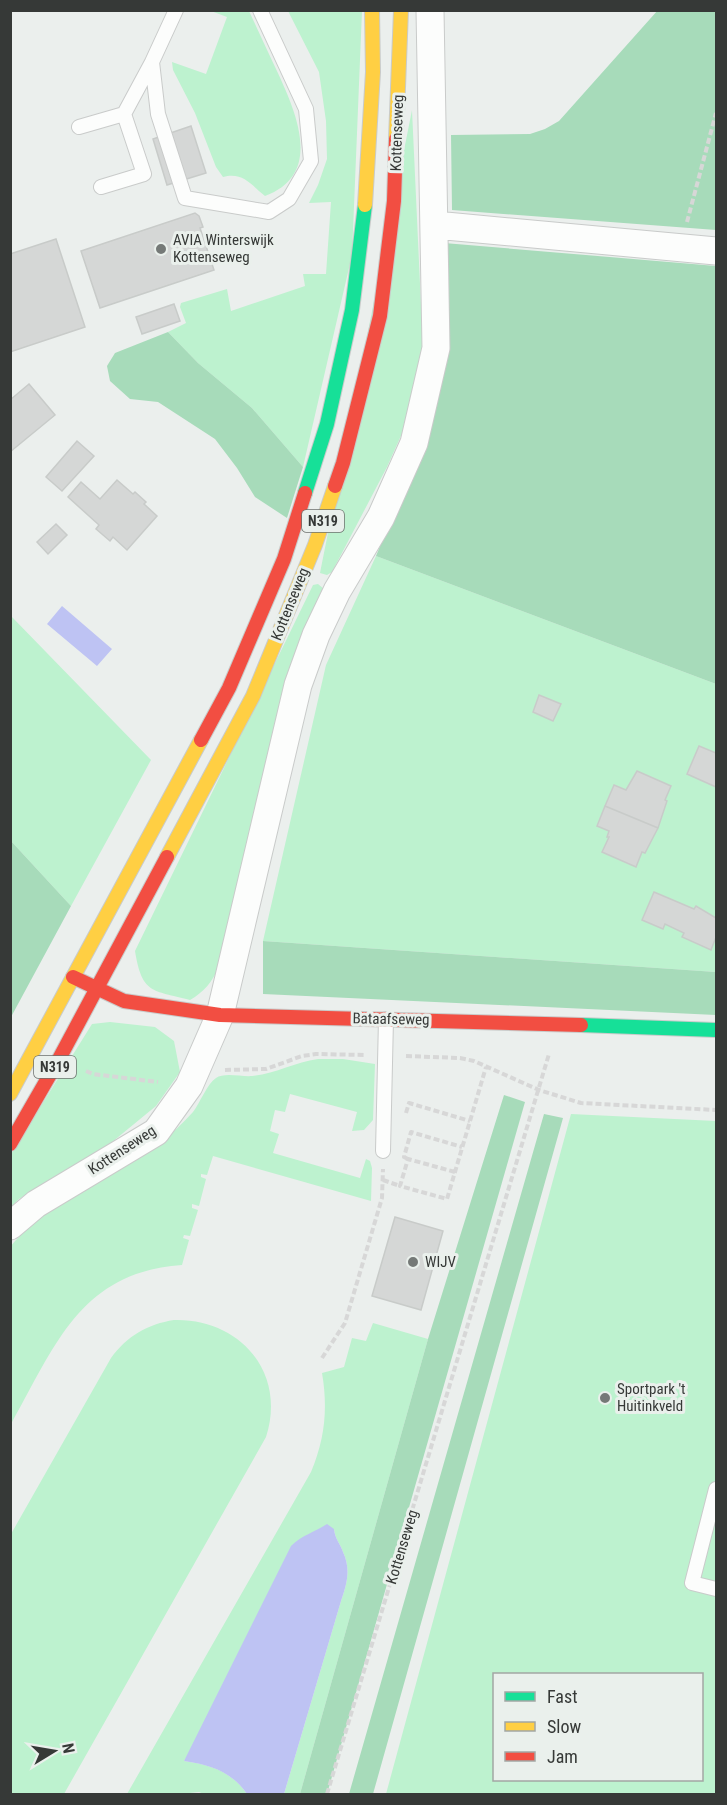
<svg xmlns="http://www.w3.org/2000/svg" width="727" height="1805" font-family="'Roboto Condensed',sans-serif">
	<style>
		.green { fill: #bdf2cf; fill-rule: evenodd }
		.forest { fill: #a7dbba }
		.water { fill: #bec3f3 }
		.building { fill: #d5d7d6; stroke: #c8cbc9; stroke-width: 1.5 }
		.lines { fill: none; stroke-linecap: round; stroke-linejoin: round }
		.lane-casing { stroke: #c9cbca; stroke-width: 16 }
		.street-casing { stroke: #c9cbca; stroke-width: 29 }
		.fast-casing { stroke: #c9cbca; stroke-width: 16 }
		.slow-casing { stroke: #c9cbca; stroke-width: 16 }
		.jam-casing { stroke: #c9cbca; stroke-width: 16 }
		.path { stroke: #d7d7d7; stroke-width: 4; stroke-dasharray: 6 3; stroke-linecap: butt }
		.lane { stroke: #fcfdfc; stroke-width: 14 }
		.street { stroke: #fcfdfc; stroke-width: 27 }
		.fast { stroke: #16e098; stroke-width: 14 }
		.slow { stroke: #ffcf43; stroke-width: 14 }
		.jam { stroke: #f24e42; stroke-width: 14 }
		.poi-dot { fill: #757977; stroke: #eaf0ec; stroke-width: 2 }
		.labels { text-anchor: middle; stroke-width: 6; stroke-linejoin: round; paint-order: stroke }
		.shield { fill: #eaf0ec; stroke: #6c706d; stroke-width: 1.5 }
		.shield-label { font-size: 14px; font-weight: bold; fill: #363937 }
		.street-label { font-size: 15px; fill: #363937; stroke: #eaf0ec }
		.poi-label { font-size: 15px; fill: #363937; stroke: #eaf0ec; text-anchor: start }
	</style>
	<rect width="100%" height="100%" fill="#ebefed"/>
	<path class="green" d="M211,11H249C258,30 267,50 276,69C295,110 325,174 265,196C250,184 243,172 223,177L216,167L195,113L173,70L172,62L206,74L227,17Z
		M288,11H362L352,255L303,467L252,408L198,363L168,332L186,323L180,307L181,303L227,289L231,311L305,286L303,274H326L331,202L309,203L318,185L327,159L326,121L319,72Z
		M412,110L423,349L404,429L387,467L332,572L327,575L320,573Z
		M376,556L716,684V972L263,941L326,665Z
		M318,584L324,589L219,967C212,982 204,992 190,1000C152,990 142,994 135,951L313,585Z
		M11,616L151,760L71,906L11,841Z
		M110,1022L155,1027L174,1041L180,1072L156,1106L106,1147L49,1180L19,1199L11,1207V1154L92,1024Z
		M318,1059H343L375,1064L373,1120L364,1130L352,1131L357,1112L290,1094L285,1112L275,1110L270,1131L279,1134L273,1153L360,1178L366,1159L370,1161L372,1168L371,1201L213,1156L207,1175L201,1174V1177L206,1179L199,1206L192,1204V1208L198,1210L190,1236L184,1235L183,1238L189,1240L182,1265C80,1272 55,1346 11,1424L10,1247C38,1213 80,1191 118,1170C132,1162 147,1155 160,1144C171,1134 183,1123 193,1112C200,1103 207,1084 216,1078C224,1072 242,1077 252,1076C275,1074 295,1062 318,1059Z
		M571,1114L716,1121V1794H386ZM494,1674H702V1780H494Z
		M174,1320C239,1318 287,1372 266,1437L64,1794H11V1534L111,1358C127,1336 148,1324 174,1320Z
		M373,1323L428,1339L300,1794H284L341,1601C347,1584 351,1569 343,1552C340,1543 335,1539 334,1529L184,1761C211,1765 231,1771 247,1794H204L199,1792L181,1794H127L311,1472C325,1439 328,1408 322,1373L344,1367L352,1338L366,1341Z"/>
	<path class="forest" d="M658,10L716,11V230L452,210L451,135L530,134L545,129L559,121Z
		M444,243L716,266V684L376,556L405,486Z
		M168,332L198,363L252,408L303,467L287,518L255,497L237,468L215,439L158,402L130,399L110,381L107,366L115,353Z
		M11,841L71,906L11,1017Z
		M263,941L716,972V1015L263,994Z
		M504,1095L525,1102L327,1794H300L428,1339Z
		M544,1114L563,1118L373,1794H349Z"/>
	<path class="water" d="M62,606L112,649L97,666L47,624Z
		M327,1524L334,1529C335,1539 340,1543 343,1552C351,1569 347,1584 341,1601L284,1794H247C231,1771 210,1765 184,1761L291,1546C302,1535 315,1532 327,1524Z"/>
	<path class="building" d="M191,126L206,173L167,185L153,139Z
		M195,213L199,216L203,227L200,228L214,270L100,308L81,251Z
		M56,239L85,327L10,352V254Z
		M174,304L180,321L142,334L136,317Z
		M29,384L55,415L10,452V400Z
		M77,441L94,456L62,491L46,477Z
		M117,480L133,494L135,492L146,502L144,504L157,516L127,550L113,537L110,541L96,529L99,525L68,497L81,482L100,499Z
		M56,524L67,535L48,554L37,542Z
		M539,695L561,704L553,721L533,712Z
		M699,746L716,753V787L687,774Z
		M637,771L671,786L665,800L667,801L658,828L605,806L614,785L626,790Z
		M605,806L658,828L645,853L642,852L636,867L602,852L609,837H607L609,831L597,826Z
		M654,892L694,909L696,906L716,918V937L711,950L682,937L684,933L665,924L663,929L642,920Z
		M395,1217L443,1231L421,1310L372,1296Z"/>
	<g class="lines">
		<defs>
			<path id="lane" d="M176,10L152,62L158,114L185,198L269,212L289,199L311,161L306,109L260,10
				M79,127L124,114L152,62
				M101,187L144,174L124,114
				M383,1151L386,1019
				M716,1489L692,1583L716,1589"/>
			<path id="street" d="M435,225L716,251
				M10,1226L36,1204L156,1132L189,1086L220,1015L298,685L316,635L337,591L381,517L414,443L436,348L430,10"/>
			<path id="fast" d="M305,493L327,424L352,310L365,205
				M581,1025L716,1030"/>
			<path id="slow" d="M396,139L401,10
				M365,205L373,72L372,10
				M167,857L253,696L315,545L335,486
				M10,1094L201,740"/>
			<path id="jam" d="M335,486L343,463L380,316L394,201L396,139
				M201,740L229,688L284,559L305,493
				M73,977L124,1001L220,1015L581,1025
				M10,1144L59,1059L167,857"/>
		</defs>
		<use href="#lane" class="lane-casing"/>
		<use href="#street" class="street-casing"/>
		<use href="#fast" class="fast-casing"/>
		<use href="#slow" class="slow-casing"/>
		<use href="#jam" class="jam-casing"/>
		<path class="path" d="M687,222L716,113
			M406,1056L460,1058L474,1061L539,1090L581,1103L716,1110
			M225,1070L266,1069L302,1056L316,1054L365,1055
			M86,1071L93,1074L158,1082
			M406,1113L409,1103L470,1121
			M408,1159L404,1157L411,1132L462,1147
			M455,1172L408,1159L400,1186L447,1199C460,1155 473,1111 486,1067
			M383,1180L400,1186
			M322,1358L345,1323L382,1198L383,1169
			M327,1794L549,1054"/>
		<use href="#lane" class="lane"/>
		<use href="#street" class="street"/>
		<use href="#fast" class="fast"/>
		<use href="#slow" class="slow"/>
		<use href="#jam" class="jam"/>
	</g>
	<g class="poi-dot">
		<circle cx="161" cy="249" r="6"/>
		<circle cx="413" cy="1262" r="6"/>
		<circle cx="605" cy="1398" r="6"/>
	</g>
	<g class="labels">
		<g class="shield">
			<rect x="302" y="510" width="42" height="22" rx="4.5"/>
			<rect x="34" y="1056" width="42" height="22" rx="4.5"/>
		</g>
		<g class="shield-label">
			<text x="323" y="526">N319</text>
			<text x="55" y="1072">N319</text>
		</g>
		<g class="street-label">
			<text transform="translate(397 133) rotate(-88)" y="5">Kottenseweg</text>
			<text transform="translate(290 604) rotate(-68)" y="5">Kottenseweg</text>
			<text transform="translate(391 1019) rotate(1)" y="5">Bataafseweg</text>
			<text transform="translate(122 1150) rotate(-33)" y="5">Kottenseweg</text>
			<text transform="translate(402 1547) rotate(-73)" y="5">Kottenseweg</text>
		</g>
		<g class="poi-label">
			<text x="173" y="245">AVIA Winterswijk<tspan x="173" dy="17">Kottenseweg</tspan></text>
			<text x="425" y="1267">WIJV</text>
			<text x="617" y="1394">Sportpark 't<tspan x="617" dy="17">Huitinkveld</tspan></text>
		</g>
	</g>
	<rect width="727" height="1805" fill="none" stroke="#363937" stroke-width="24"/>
	<rect x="493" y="1673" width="210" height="108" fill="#eaf0ec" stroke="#a2a7a4" stroke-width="1.5"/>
	<rect x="505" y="1692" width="30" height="9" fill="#16e098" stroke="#a2a7a4" stroke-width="1.5"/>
	<text x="547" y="1703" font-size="18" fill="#363937">Fast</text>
	<rect x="505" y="1722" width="30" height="9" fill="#ffcf43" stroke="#a2a7a4" stroke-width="1.5"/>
	<text x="547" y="1733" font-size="18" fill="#363937">Slow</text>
	<rect x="505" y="1752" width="30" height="9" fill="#f24e42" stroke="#a2a7a4" stroke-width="1.5"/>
	<text x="547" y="1763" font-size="18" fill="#363937">Jam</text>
	<g transform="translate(54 1751) rotate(79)" stroke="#eaf0ec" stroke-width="4.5" paint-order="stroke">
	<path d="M0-4.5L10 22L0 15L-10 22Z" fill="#363937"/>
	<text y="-9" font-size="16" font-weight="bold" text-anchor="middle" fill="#363937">N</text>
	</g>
</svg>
